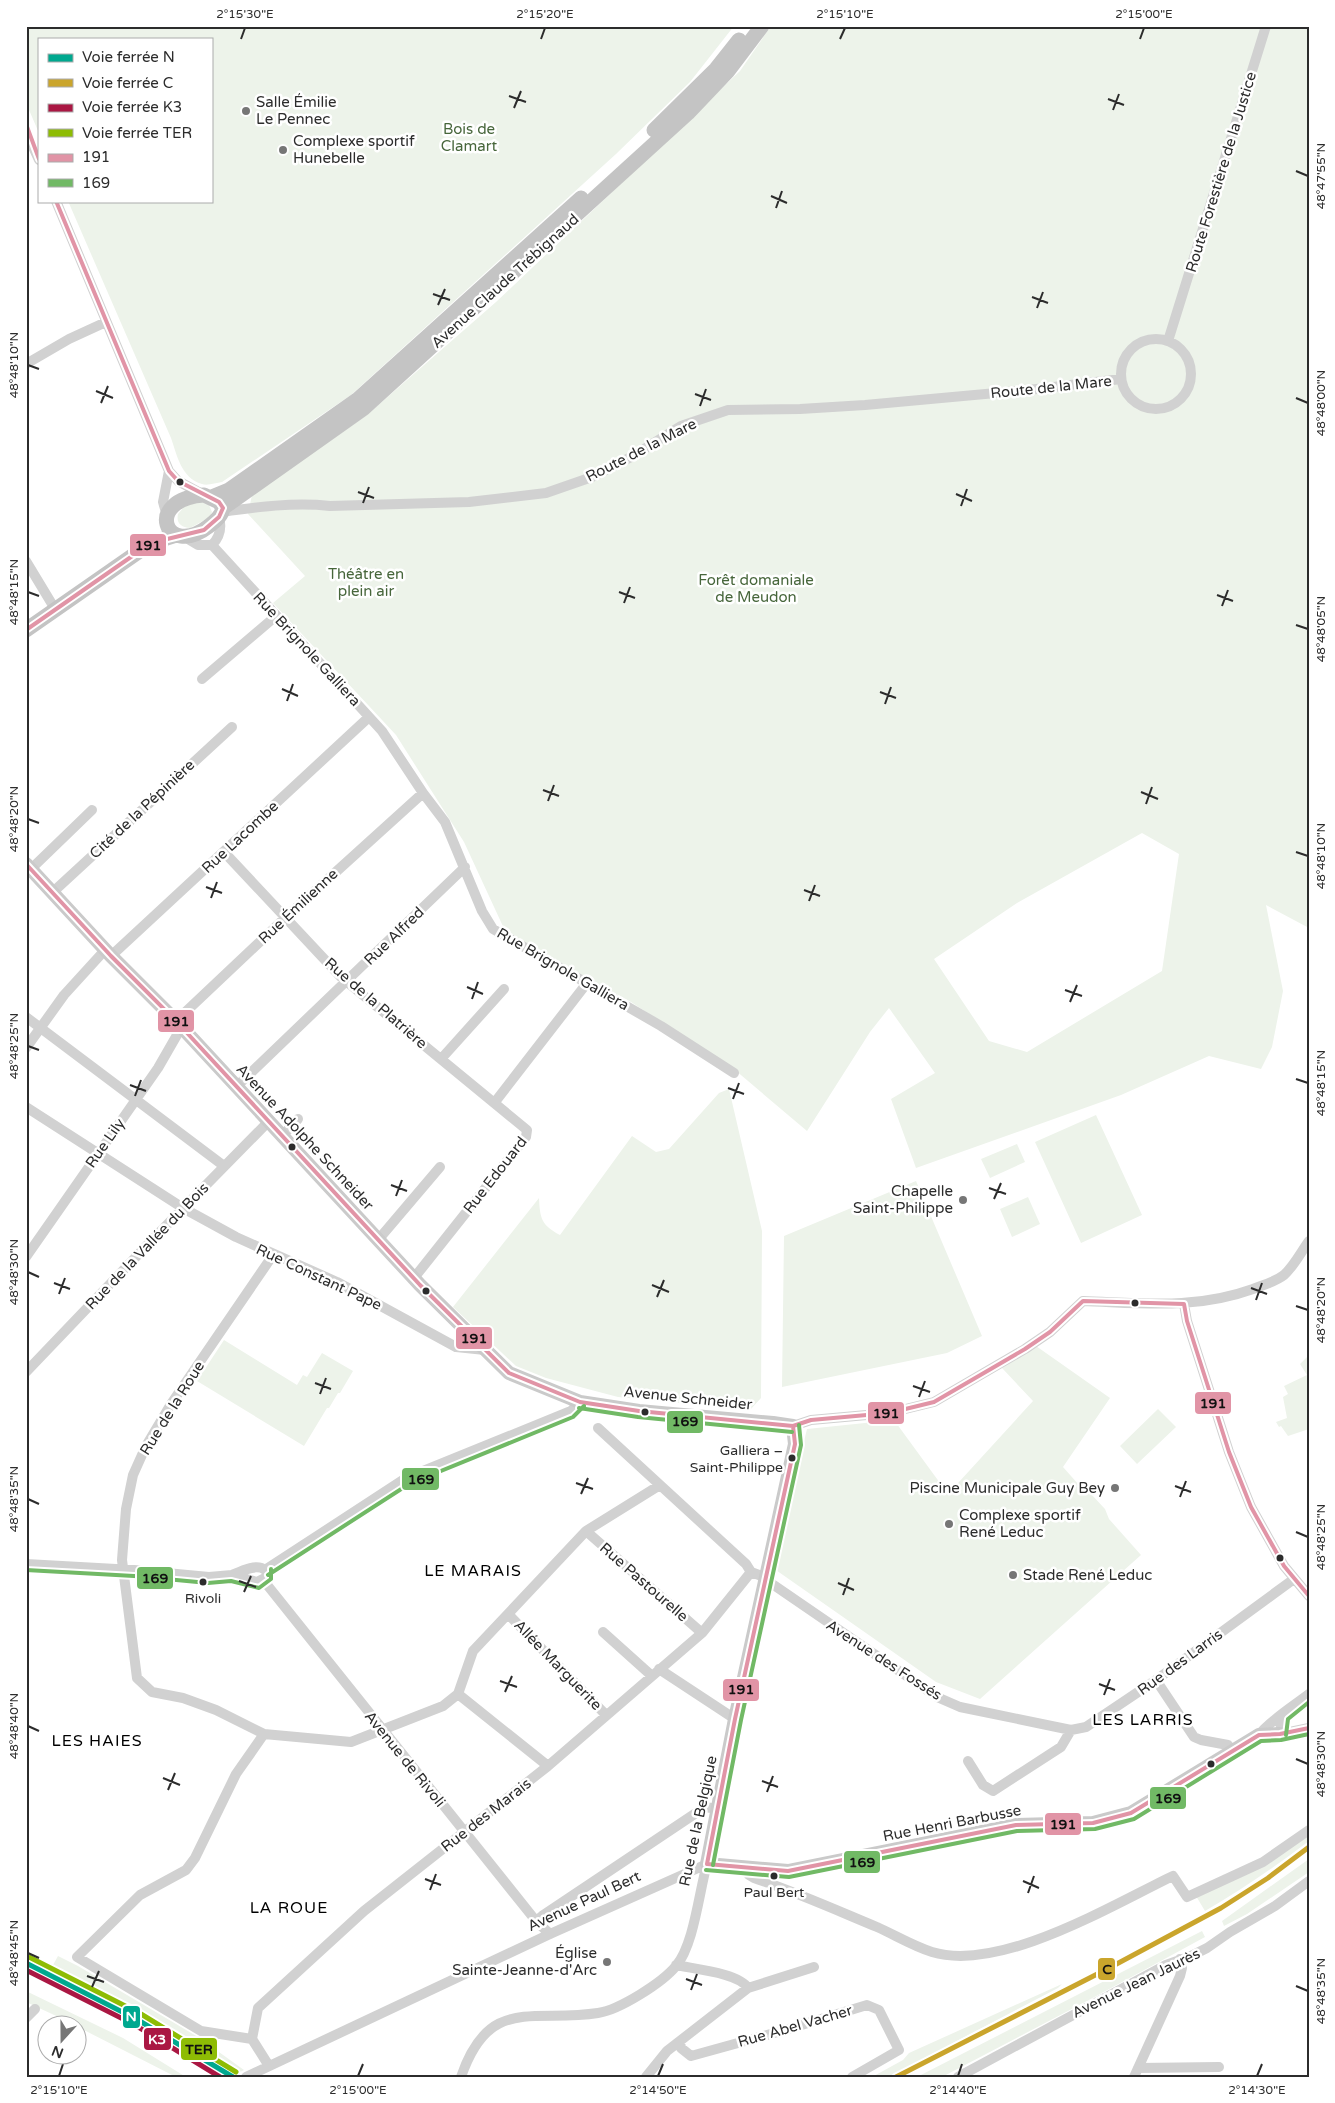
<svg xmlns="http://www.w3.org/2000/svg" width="1335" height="2103" font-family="'Varela Round',sans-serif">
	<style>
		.green { fill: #edf3ea; fill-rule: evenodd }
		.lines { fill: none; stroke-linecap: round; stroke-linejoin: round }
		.street { stroke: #d1d1d1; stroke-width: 10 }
		.secondary { stroke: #cacaca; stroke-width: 14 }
		.primary { stroke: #c4c4c4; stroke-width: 15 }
		.bus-1-casing { stroke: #fff; stroke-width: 8 }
		.bus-2-casing { stroke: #fff; stroke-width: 8 }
		.bus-1 { stroke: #e194a6; stroke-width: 4 }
		.bus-2 { stroke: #71b965; stroke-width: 4 }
		.rail-1-casing { stroke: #fff; stroke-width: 9 }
		.rail-2-casing { stroke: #fff; stroke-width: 9 }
		.rail-3-casing { stroke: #fff; stroke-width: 9 }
		.rail-4-casing { stroke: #fff; stroke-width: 9 }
		.rail-1 { stroke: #00a88f; stroke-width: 5 }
		.rail-2 { stroke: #caa52c; stroke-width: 5 }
		.rail-3 { stroke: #aa1743; stroke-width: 5 }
		.rail-4 { stroke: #8ebc04; stroke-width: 5 }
		.ticks { fill: none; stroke: #2c2c2c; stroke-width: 2 }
		.poi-dot { fill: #767676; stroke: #fff; stroke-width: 2 }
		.bus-dot { fill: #2c2c2c; stroke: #fff; stroke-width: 2 }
		.labels { text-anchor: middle; stroke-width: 5; stroke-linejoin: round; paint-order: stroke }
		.bus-label { font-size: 14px; fill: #2c2c2c; stroke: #fff }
		.poi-label { font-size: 15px; fill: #2c2c2c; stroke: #fff; text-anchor: start }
		.park-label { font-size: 15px; fill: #47663b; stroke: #fff }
		.street-label { font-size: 15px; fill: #2c2c2c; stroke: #fff }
		.neighbourhood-label { font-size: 16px; letter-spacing: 1px; fill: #000; stroke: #fff }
		.line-badge { stroke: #fff; stroke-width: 2 }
		.badge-label { font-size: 14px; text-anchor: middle; font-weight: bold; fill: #fff }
		.pale-badge-label { font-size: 14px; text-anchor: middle; font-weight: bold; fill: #111 }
		.neatline { fill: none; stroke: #2c2c2c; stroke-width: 2 }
		.ticks-label { font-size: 12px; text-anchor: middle; fill: #2c2c2c }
	</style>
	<rect width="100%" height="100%" fill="#fff"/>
	<path class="green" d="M26,26H734L690,82L616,154L351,395L222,482C216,483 207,486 202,484C181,478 177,455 171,438L68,201H211V39H39V133L26,103Z
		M771,26H1309V928L1266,905L1283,991L1272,1047L1261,1069L1209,1056L1121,1095L916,1168L891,1099L935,1073L889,1008L870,1032L807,1131L735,1070L631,1002L507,935L464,842L396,735L273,603L305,576L248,514L252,495L367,415L496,302L740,71ZM1142,833L1179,854L1162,971L1027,1052L989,1041L934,959L1017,903Z
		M199,501L209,505L212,512L210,517L190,528C181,527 176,523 178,514L184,507Z
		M729,1089L762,1231L761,1398L750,1410L618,1397L546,1378L516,1366L453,1307L539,1198C540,1218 541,1225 560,1235L632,1136L656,1152L669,1149L719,1093Z
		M1096,1115L1142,1215L1081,1243L1035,1142Z
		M1017,1144L1025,1162L990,1178L981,1159Z
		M916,1181L982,1336L947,1353L782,1387L784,1236Z
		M1028,1197L1040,1224L1012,1237L1000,1209Z
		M224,1340L297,1385L303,1375L307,1377L322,1353L353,1371L340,1393H338L329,1408H327L304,1446L197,1381Z
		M1036,1346L1110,1398L1063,1467L1079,1485L1091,1494L1105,1509L1109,1519L1141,1555L980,1699L936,1682L773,1568L807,1429L894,1420L948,1494L1033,1401L1002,1368Z
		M1309,1355V1429L1288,1436L1281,1426L1279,1427L1276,1422L1287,1418L1283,1397L1288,1394L1284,1386L1307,1375L1300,1364Z
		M1158,1409L1176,1427L1137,1464L1120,1446Z
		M1309,1834V1841C1275,1867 1241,1890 1205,1911L1196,1896Z
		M1309,1859V1872L1247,1914L1224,1926L1222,1921Z
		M1202,1931L1205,1937L1089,2000L942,2077H917Z
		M26,1953L53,1965L58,1956L78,1966L198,2037L244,2070L238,2073L96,1991L26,1956Z
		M1062,1984L1058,1988L888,2077H872L903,2060L909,2053Z
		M26,1991L123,2038L186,2077H176L78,2027V2026L26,2002Z"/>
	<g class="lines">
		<path class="street" d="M26,132L39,160
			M56,201L169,471L178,481L204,495
			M1121 374a35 35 0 1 1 70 0a35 35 0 1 1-70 0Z
			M1168,341L1266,26
			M26,364L69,339L106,322
			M222,512C257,507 294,502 330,506L469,502L546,493L592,477L633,456L681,426L728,410L800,409L865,405L1028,390L1121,379
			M167,516L163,502L169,471
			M183,536L198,545H212C220,537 222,528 219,517
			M212,545L382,731L423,793L445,822L482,911L493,929L661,1026L734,1073
			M26,561L55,609
			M202,679L276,616
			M224,852L341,977L527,1130L526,1137L414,1278
			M31,869L92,810
			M53,892L232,727
			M111,956L369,717
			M26,1017L224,1166
			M176,1021L285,918L423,793
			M26,1048L64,995L105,950
			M441,1059L504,989
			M236,1087L465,867
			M495,1102L587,983
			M26,1107L183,1208L236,1237L337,1282L456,1347L485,1350
			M282,1136L298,1119
			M378,1240L440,1167
			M26,1257L158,1068L181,1028
			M1184,1304L1187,1321L1229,1452L1251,1507L1284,1566L1309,1596
			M26,1372L155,1237L269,1121
			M793,1426L811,1420L889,1413L934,1402L1025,1349L1050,1332L1083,1301C1142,1303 1195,1310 1253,1289C1263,1285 1275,1282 1284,1275C1294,1266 1301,1252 1309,1241
			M598,1428L746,1564L751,1572L759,1575L937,1697L960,1707L1071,1730L1086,1727L1156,1680L1294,1579
			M586,1531L702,1633
			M26,1564L134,1570L209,1577L232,1575L257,1582L265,1578
			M265,1570L406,1478L571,1411L580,1402
			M232,1575C241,1571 257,1563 265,1570
			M262,1581L268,1586L536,1921L550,1934
			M509,1615L606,1715
			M603,1632L652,1676
			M659,1669L735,1719
			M1156,1680L1194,1737L1201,1740L1228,1745L1232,1751
			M458,1694L548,1766
			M1282,1716L1280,1734L1309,1728
			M264,1734L216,1710L183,1698L152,1692L137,1678L122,1560L126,1509L133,1475L146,1446L171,1404L273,1255
			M1259,1735C1268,1722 1295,1705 1309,1694
			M968,1761L983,1785L993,1791L1061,1747L1071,1730
			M750,1869L749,1875L754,1878C796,1892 836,1910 877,1927C895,1935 913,1946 932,1952C1000,1973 1112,1905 1173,1876L1187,1897L1263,1862L1309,1830
			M536,1921L542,1916L705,1807L718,1809
			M748,1988L814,1967
			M26,2018L35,2009
			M252,2039L201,2031L77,1957L140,1895L186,1870L195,1858L236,1774L264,1734L351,1742L443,1706L458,1694L473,1651L586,1531L660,1485
			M680,2042L681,2048L691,2056L785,2030L867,2005L879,2010L899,2050L852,2077
			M269,2066L252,2039L258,2008L364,1911L548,1766L702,1633L751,1572
			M1138,2068L1219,2067
			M246,2077L550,1934L707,1864
			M461,2077C489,1995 533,2023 598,2013C619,2010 662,1983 676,1966C694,1945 699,1892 707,1864
			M646,2077L667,2051L748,1988C739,1973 694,1969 676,1965
			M958,2077L1166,1965L1191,1956L1207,1948L1230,1932L1275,1906L1309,1881
			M1134,2077L1180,1976L1182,1968L1180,1959"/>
		<path class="secondary" d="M26,864L111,956L176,1021L420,1285L509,1373L580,1402L639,1411L773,1423L793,1426L795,1444L735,1719L707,1864L788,1871L1016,1825L1093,1823L1131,1813L1259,1735L1280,1734"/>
		<path class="primary" d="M654,130L716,69L739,40
			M204,495L219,502L223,508C222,516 215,521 209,526C165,560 143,499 204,495Z
			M212,497L229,490L357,400L581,198
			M223,508L363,409L688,113L728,71L762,26
			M26,630L151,543L176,535"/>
		<defs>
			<path id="bus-1" d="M26,124L39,159
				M26,630L151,543L204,530L219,517L223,508L219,502L178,481L169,471L56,201
				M26,864L111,956L176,1021L420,1285L509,1373L580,1402L639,1411L793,1426L811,1420L889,1413L934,1402L1025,1349L1050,1332L1083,1301L1184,1304L1187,1321L1229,1452L1251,1507L1284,1566L1309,1596
				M793,1426L795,1444L735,1719L707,1864L788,1871L1016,1825L1093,1823L1131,1813L1259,1735L1280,1734L1309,1728"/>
			<path id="bus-2" d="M579,1408L638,1417L792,1432
				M26,1570L134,1576L208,1583L231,1581L259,1588L271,1579V1569
				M268,1575L409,1484L573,1417L584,1406
				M1286,1735L1288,1719L1309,1702
				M713,1865L741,1720L801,1445L799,1425
				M706,1870L789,1877L1017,1831L1095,1829L1134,1819L1261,1741L1281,1740L1309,1734"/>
		</defs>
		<use href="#bus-1" class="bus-1-casing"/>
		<use href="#bus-2" class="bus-2-casing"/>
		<use href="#bus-1" class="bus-1"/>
		<use href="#bus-2" class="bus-2"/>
		<defs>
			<path id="rail-1" d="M26,1963L138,2020L233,2077"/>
			<path id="rail-2" d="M896,2077L1111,1967L1221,1908L1268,1878L1309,1847"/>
			<path id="rail-3" d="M26,1970L135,2025L220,2077"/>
			<path id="rail-4" d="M29,1957L141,2014L236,2072"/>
		</defs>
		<use href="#rail-1" class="rail-1-casing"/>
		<use href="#rail-2" class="rail-2-casing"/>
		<use href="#rail-3" class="rail-3-casing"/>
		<use href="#rail-4" class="rail-4-casing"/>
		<use href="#rail-1" class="rail-1"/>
		<use href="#rail-2" class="rail-2"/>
		<use href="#rail-3" class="rail-3"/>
		<use href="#rail-4" class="rail-4"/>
	</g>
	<path class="ticks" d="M241,39L245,28M541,39L545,28M840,39L845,28M1140,39L1144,28M509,96L526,102M1108,99L1124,105M514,108L521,91M1113,110L1119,94M1296,171L1308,176M771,196L787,203M776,208L782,191M433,294L450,300M1032,297L1048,303M438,305L445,289M1037,308L1043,292M28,365L39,369M96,391L113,398M695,394L711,400M1296,398L1308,403M101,403L108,386M700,406L706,389M358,492L374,498M956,494L972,501M363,503L369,487M961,506L967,489M28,592L39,596M619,592L635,598M1217,595L1233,601M624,603L630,587M1222,606L1228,590M1296,625L1308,629M282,689L298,696M880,692L896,698M287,701L293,684M885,704L891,687M543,790L559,796M1141,792L1158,799M548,801L554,785M1146,804L1152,787M28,819L39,823M1296,852L1308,856M206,887L222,893M804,890L820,896M211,898L217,882M809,901L815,885M467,987L483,994M1065,990L1082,996M472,999L478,982M1070,1002L1077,985M28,1046L39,1050M1296,1079L1308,1083M130,1085L146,1091M728,1088L744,1094M135,1096L141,1080M733,1099L739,1083M391,1185L407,1191M989,1188L1006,1194M396,1196L402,1180M994,1199L1001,1183M28,1272L39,1277M54,1283L70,1289M652,1285L669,1292M1251,1288L1267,1294M59,1294L65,1278M657,1297L664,1280M1256,1300L1262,1283M1296,1306L1308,1310M315,1383L331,1389M913,1386L930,1392M320,1394L326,1378M919,1397L925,1381M576,1483L593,1489M1175,1486L1191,1492M581,1494L588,1478M1180,1497L1186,1481M28,1499L39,1504M1296,1532L1308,1537M239,1581L256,1587M838,1583L854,1590M244,1592L251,1576M843,1595L849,1578M500,1681L517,1687M1099,1684L1115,1690M505,1692L512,1676M1104,1695L1110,1679M28,1726L39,1731M1296,1759L1308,1764M163,1778L180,1785M762,1781L778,1787M168,1790L175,1773M767,1792L773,1776M425,1879L441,1885M1023,1881L1039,1888M430,1890L436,1874M1028,1893L1034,1876M28,1953L39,1958M87,1976L104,1982M686,1979L702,1985M1296,1986L1308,1991M92,1987L99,1971M691,1990L697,1974M59,2076L63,2064M358,2076L363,2064M658,2076L663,2064M958,2076L962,2064M1257,2076L1262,2064"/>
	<g class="poi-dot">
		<circle cx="246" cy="111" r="5"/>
		<circle cx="283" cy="150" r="5"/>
		<circle cx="963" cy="1200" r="5"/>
		<circle cx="1115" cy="1488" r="5"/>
		<circle cx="949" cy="1524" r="5"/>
		<circle cx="1013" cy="1575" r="5"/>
		<circle cx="607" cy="1962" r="5"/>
	</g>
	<g class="bus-dot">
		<circle cx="180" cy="482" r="4.5"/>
		<circle cx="292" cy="1147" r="4.5"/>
		<circle cx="426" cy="1291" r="4.5"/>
		<circle cx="1135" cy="1303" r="4.5"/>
		<circle cx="645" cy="1412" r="4.5"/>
		<circle cx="792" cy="1458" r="4.5"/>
		<circle cx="1280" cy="1558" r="4.5"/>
		<circle cx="203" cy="1582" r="4.5"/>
		<circle cx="1211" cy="1764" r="4.5"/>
		<circle cx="774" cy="1876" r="4.5"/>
	</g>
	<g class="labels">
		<g class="bus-label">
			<text x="783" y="1455" text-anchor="end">Galliera –<tspan x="783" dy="17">Saint-Philippe</tspan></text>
			<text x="203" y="1603">Rivoli</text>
			<text x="774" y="1897">Paul Bert</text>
		</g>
		<g class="poi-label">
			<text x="256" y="107">Salle Émilie<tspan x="256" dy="17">Le Pennec</tspan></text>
			<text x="293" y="146">Complexe sportif<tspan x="293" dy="17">Hunebelle</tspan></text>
			<text x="953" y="1196" text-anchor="end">Chapelle<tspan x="953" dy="17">Saint-Philippe</tspan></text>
			<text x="1105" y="1493" text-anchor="end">Piscine Municipale Guy Bey</text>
			<text x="959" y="1520">Complexe sportif<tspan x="959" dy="17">René Leduc</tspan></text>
			<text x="1023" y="1580">Stade René Leduc</text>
			<text x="597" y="1958" text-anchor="end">Église<tspan x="597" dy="17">Sainte-Jeanne-d'Arc</tspan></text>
		</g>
		<g class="park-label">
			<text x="469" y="134">Bois de<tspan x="469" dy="17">Clamart</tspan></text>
			<text x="366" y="579">Théâtre en<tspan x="366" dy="17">plein air</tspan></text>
			<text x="756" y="585">Forêt domaniale<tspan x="756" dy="17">de Meudon</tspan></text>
		</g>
		<g class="street-label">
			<text transform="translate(1221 172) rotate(-73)" y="5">Route Forestière de la Justice</text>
			<text transform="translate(505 281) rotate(-42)" y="5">Avenue Claude Trébignaud</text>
			<text transform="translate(1051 387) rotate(-6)" y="5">Route de la Mare</text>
			<text transform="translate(641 450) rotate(-27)" y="5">Route de la Mare</text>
			<text transform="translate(307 649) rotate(47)" y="5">Rue Brignole Galliera</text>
			<text transform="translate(142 809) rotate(-43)" y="5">Cité de la Pépinière</text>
			<text transform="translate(240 837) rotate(-43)" y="5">Rue Lacombe</text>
			<text transform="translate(298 906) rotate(-43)" y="5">Rue Émilienne</text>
			<text transform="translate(394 936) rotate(-44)" y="5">Rue Alfred</text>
			<text transform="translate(563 969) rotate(30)" y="5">Rue Brignole Galliera</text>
			<text transform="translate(376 1003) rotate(41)" y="5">Rue de la Platrière</text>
			<text transform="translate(305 1137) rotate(47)" y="5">Avenue Adolphe Schneider</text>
			<text transform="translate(105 1143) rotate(-55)" y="5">Rue Lily</text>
			<text transform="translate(495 1175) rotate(-52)" y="5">Rue Edouard</text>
			<text transform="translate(147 1246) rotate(-46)" y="5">Rue de la Vallée du Bois</text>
			<text transform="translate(319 1277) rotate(25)" y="5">Rue Constant Pape</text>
			<text transform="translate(688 1398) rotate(6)" y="5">Avenue Schneider</text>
			<text transform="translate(172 1408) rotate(-58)" y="5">Rue de la Roue</text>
			<text transform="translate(644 1582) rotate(41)" y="5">Rue Pastourelle</text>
			<text transform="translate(884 1660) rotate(33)" y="5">Avenue des Fossés</text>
			<text transform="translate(1180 1662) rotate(-36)" y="5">Rue des Larris</text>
			<text transform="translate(558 1665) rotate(46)" y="5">Allée Marguerite</text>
			<text transform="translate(405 1759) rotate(51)" y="5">Avenue de Rivoli</text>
			<text transform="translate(486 1815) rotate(-38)" y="5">Rue des Marais</text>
			<text transform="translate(698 1821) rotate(-78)" y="5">Rue de la Belgique</text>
			<text transform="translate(952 1823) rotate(-11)" y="5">Rue Henri Barbusse</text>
			<text transform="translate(584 1901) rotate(-25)" y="5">Avenue Paul Bert</text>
			<text transform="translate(1136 1983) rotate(-26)" y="5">Avenue Jean Jaurès</text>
			<text transform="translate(795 2026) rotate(-16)" y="5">Rue Abel Vacher</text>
		</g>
		<g class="neighbourhood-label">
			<text x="473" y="1576">LE MARAIS</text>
			<text x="1143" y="1725">LES LARRIS</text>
			<text x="97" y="1746">LES HAIES</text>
			<text x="289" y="1913">LA ROUE</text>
		</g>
	</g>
	<g class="line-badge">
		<rect x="129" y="533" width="38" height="24" rx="5" fill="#e194a6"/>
		<rect x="157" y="1009" width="38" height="24" rx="5" fill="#e194a6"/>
		<rect x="455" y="1326" width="38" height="24" rx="5" fill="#e194a6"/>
		<rect x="1194" y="1391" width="38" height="24" rx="5" fill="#e194a6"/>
		<rect x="867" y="1401" width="38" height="24" rx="5" fill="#e194a6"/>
		<rect x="666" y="1410" width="38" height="24" rx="5" fill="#71b965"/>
		<rect x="401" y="1467" width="39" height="24" rx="5" fill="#71b965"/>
		<rect x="136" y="1566" width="38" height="24" rx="5" fill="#71b965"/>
		<rect x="722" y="1678" width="38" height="24" rx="5" fill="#e194a6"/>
		<rect x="1149" y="1786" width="38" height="24" rx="5" fill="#71b965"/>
		<rect x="1044" y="1812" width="38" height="24" rx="5" fill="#e194a6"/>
		<rect x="843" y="1850" width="38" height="24" rx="5" fill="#71b965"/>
		<rect x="1097" y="1957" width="19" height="24" rx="5" fill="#caa52c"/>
		<rect x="122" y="2005" width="19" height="24" rx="5" fill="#00a88f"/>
		<rect x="143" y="2027" width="29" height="24" rx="5" fill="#aa1743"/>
		<rect x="180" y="2037" width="38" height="24" rx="5" fill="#8ebc04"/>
	</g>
	<g class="badge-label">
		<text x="131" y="2021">N</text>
		<text x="157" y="2044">K3</text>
	</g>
	<g class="pale-badge-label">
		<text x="148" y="550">191</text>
		<text x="176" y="1026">191</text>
		<text x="474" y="1343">191</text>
		<text x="1213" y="1408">191</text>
		<text x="886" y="1418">191</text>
		<text x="685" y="1426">169</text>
		<text x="421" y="1484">169</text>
		<text x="155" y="1583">169</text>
		<text x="741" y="1694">191</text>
		<text x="1168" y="1803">169</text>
		<text x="1063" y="1829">191</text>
		<text x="862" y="1867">169</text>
		<text x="1107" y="1974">C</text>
		<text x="199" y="2054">TER</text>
	</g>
	<rect width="1335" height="2103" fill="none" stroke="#ffffff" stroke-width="55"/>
	<rect x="38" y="38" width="175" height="165" fill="#ffffff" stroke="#ababab"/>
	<rect x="48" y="54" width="25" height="8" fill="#00a88f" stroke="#ababab"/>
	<text x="82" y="62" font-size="15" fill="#2c2c2c">Voie ferrée N</text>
	<rect x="48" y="79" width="25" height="8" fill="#caa52c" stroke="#ababab"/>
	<text x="82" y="88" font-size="15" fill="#2c2c2c">Voie ferrée C</text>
	<rect x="48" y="104" width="25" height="8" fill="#aa1743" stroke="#ababab"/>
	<text x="82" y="112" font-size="15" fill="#2c2c2c">Voie ferrée K3</text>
	<rect x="48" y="129" width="25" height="8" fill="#8ebc04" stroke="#ababab"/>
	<text x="82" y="138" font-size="15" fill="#2c2c2c">Voie ferrée TER</text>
	<rect x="48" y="154" width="25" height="8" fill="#e194a6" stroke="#ababab"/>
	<text x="82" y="162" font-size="15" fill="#2c2c2c">191</text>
	<rect x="48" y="179" width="25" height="8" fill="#71b965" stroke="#ababab"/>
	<text x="82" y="188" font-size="15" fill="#2c2c2c">169</text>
	<g transform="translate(62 2040) rotate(201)"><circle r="24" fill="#ffffff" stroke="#ababab"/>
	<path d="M0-4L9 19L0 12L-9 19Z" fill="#767676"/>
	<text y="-8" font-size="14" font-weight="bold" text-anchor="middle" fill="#2c2c2c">N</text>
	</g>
	<rect x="28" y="28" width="1280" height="2048" class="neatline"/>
	<g class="ticks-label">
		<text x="245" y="18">2°15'30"E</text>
		<text x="545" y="18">2°15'20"E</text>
		<text x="845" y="18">2°15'10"E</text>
		<text x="1144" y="18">2°15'00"E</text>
		<text transform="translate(1321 176) rotate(-90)" y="4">48°47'55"N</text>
		<text transform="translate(14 365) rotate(-90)" y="4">48°48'10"N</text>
		<text transform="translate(1321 403) rotate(-90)" y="4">48°48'00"N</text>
		<text transform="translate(14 592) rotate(-90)" y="4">48°48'15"N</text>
		<text transform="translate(1321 629) rotate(-90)" y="4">48°48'05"N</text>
		<text transform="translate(14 819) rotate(-90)" y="4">48°48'20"N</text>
		<text transform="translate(1321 856) rotate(-90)" y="4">48°48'10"N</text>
		<text transform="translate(14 1046) rotate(-90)" y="4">48°48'25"N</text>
		<text transform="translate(1321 1083) rotate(-90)" y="4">48°48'15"N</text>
		<text transform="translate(14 1272) rotate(-90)" y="4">48°48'30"N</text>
		<text transform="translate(1321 1310) rotate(-90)" y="4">48°48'20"N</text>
		<text transform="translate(14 1499) rotate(-90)" y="4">48°48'35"N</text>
		<text transform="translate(1321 1537) rotate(-90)" y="4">48°48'25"N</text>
		<text transform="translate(14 1726) rotate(-90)" y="4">48°48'40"N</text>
		<text transform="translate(1321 1764) rotate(-90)" y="4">48°48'30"N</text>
		<text transform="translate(14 1953) rotate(-90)" y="4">48°48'45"N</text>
		<text transform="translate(1321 1991) rotate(-90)" y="4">48°48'35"N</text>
		<text x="59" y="2094">2°15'10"E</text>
		<text x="358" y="2094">2°15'00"E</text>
		<text x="658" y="2094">2°14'50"E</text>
		<text x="958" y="2094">2°14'40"E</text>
		<text x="1257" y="2094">2°14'30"E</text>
	</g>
</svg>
